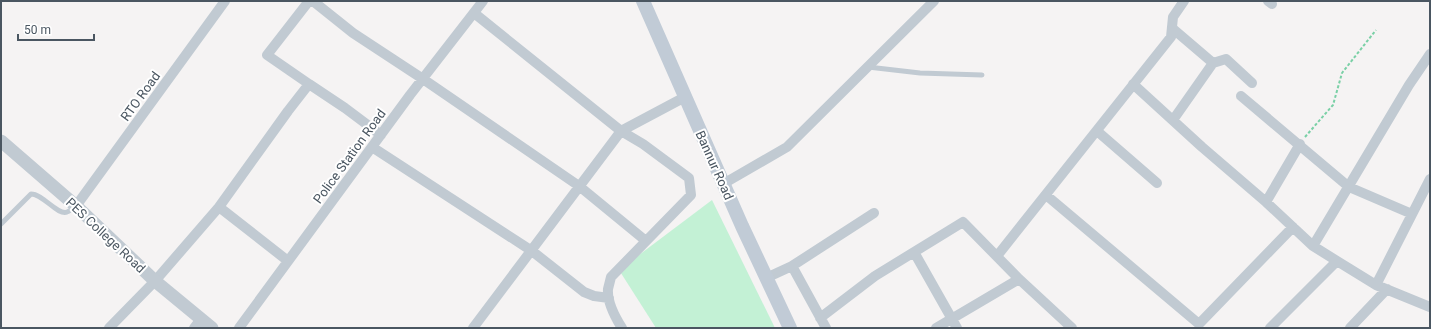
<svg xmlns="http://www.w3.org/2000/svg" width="1431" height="329" font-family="Roboto,sans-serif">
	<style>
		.green { fill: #c3f1d5 }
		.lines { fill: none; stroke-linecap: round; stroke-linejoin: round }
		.path { stroke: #7ad0a6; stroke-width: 2; stroke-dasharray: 3 2; stroke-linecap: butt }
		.service { stroke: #c1cad2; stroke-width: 5 }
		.minor { stroke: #c1cad2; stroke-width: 10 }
		.tertiary { stroke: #c1cad2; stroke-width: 13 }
		.secondary { stroke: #c1cbd6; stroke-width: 14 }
		.labels { text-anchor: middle; stroke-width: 4; stroke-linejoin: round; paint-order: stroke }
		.street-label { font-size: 13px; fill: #4a5661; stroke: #fff }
	</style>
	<rect width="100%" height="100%" fill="#f5f3f3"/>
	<path class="green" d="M712,200L775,328H656L619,270Z"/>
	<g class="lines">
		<path class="path" d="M1305,137L1333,105L1342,73L1376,30"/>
		<path class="service" d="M868,67L920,73L982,75
			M1,224L31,194C43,194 58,216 67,212C70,211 73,208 75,206"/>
		<path class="minor" d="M313,1L353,33L423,79L579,186L646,241
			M1268,1L1272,4
			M474,13L621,131L643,144L689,178L691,195L611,277C610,281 609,285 608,289C607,302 615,317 622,328
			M1172,28L1213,63
			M309,84L345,108L381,135
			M1133,84L1202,147L1266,202L1313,246L1337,261L1376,285L1430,307
			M1241,96L1349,187L1412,214
			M1173,120L1213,63L1226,59L1252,83
			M1097,131L1157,183
			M372,147L532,251L584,292L594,296L609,298
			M723,184L787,147L934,1
			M1046,195L1199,324L1293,227
			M1266,202L1300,144
			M76,206L225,1
			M219,207L288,261
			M1313,246L1409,85L1430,54
			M914,252L957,328
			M997,256L1171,37L1173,17L1184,1
			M792,266L874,213
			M766,278L792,266L826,328
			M1376,285L1430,179
			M820,318L875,276L963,222L1019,279L1072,328
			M109,328L155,281L219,207L288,111L309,84L267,55L309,1
			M194,328L201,319
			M239,328L410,95L483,1
			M473,328L621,131L685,97
			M936,328L1019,279
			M1270,328L1337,261
			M1350,328L1387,289"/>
		<path class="tertiary" d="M1,141L76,206L155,281L212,328"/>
		<path class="secondary" d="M643,1L742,226L790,328"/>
	</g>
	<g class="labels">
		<g class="street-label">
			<text transform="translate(140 96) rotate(-54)" y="5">RTO Road</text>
			<text transform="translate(349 156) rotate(-54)" y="5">Police Station Road</text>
			<text transform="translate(715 165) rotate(66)" y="5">Bannur Road</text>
			<text transform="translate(106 235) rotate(43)" y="5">PES College Road</text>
		</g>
	</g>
	<rect width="1431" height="329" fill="none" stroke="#4a5661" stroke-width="4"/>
	<path d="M18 34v6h76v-6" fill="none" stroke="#4a5661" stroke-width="2"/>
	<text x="24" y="34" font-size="12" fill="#4a5661" stroke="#ffffff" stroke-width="3" paint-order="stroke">50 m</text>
</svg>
